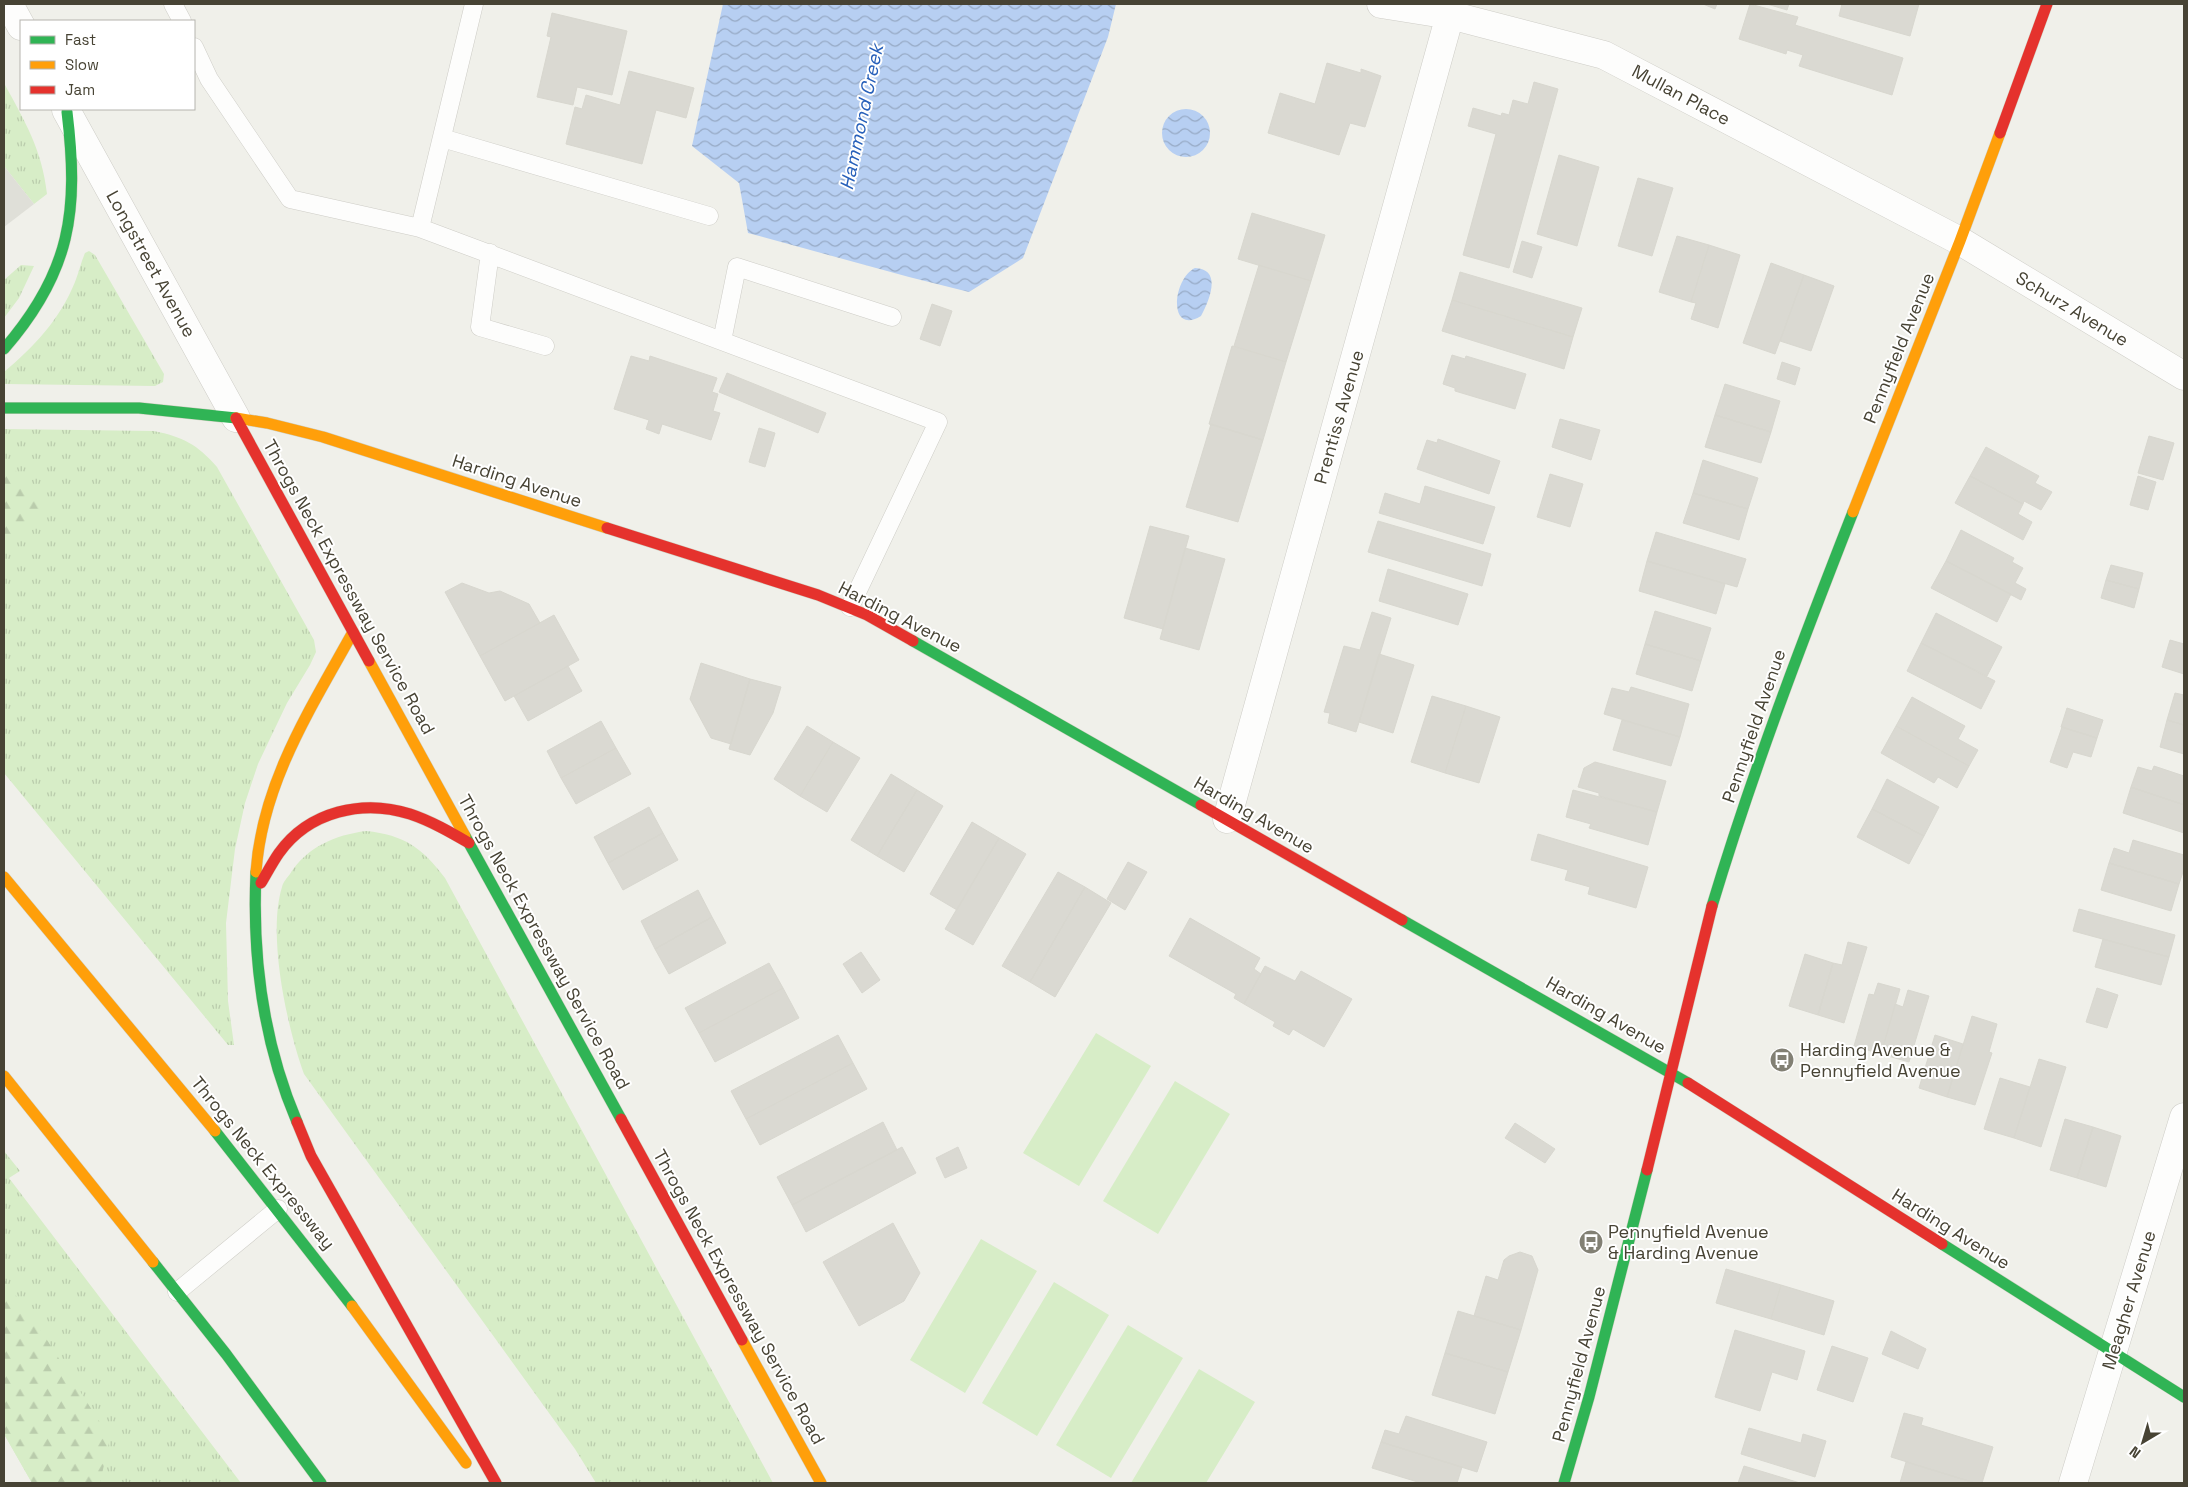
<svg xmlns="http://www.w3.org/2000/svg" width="2188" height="1487" font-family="'Space Grotesk',sans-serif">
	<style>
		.grass { fill: url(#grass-tufts) }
		.forest { fill: url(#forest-firs) }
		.pitch { fill: #d7edc7 }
		.parking { fill: #dfdfd8 }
		.water { fill: url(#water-waves) }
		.building { fill: #dad9d2; stroke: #d8d7cf }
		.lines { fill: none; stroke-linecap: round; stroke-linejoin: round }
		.lane-casing { stroke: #cecdc7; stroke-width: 19 }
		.street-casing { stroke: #cecdc7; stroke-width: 29 }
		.fast-casing { stroke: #d0cfc0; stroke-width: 12 }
		.slow-casing { stroke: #d0cfc0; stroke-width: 12 }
		.jam-casing { stroke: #d0cfc0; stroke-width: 12 }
		.lane { stroke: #fdfdfc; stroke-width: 18 }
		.street { stroke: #fdfdfc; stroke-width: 28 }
		.fast { stroke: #30b455; stroke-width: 11 }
		.slow { stroke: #ff9f0a; stroke-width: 11 }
		.jam { stroke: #e5322d; stroke-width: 11 }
		.labels { text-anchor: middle; stroke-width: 4; stroke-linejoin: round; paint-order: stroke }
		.street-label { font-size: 18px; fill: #474334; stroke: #fff }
		.poi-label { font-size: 18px; fill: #474334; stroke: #fff; text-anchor: start }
		.water-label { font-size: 19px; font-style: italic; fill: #2760ba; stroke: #fff }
	</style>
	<defs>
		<pattern id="grass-tufts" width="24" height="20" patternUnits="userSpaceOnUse" patternTransform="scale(1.25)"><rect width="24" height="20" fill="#d7edc7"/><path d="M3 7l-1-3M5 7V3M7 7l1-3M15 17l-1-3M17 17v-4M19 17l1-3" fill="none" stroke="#baccac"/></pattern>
		<pattern id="forest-firs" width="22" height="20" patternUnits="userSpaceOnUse" patternTransform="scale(1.25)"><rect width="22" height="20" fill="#d7edc7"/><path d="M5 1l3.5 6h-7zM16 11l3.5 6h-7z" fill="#baccac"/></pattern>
		<pattern id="water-waves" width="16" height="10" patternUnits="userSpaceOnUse" patternTransform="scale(1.25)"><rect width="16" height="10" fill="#b7cff2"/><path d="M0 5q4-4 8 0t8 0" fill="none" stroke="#97aac5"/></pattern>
	</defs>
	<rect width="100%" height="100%" fill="#f0f0ea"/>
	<path class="grass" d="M4,83C25,122 42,149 47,194L34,204L4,166Z
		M89,251L95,255L164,374L163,382L155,386L4,384V372C34,347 60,319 75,282C79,272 81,262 85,253Z
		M21,265L34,266L19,298L4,318V280Z
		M4,429L154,431C183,437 197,444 217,467L314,640L316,652L310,665L287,703L258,764L245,803L235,849L226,923L228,1001L234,1045H228L4,773Z
		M366,831C405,835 422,848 445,878L773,1483H596L575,1449L304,1074C287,1027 267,935 282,887C283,882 287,878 290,874C307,847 335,835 366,831Z
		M4,1151L20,1171L9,1178L241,1483H32L4,1434Z"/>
	<path class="forest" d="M10,465L52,509L4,549V466Z
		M4,1279L38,1326L110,1438L100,1483H32L4,1434Z"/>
	<path class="pitch" d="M1096,1033L1151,1066L1079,1186L1023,1153Z
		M1175,1081L1230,1114L1158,1234L1103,1201Z
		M981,1239L1037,1271L965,1393L910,1360Z
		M1054,1282L1109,1315L1037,1436L982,1403Z
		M1128,1325L1183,1358L1111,1478L1056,1445Z
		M1199,1369L1255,1402L1206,1483H1131Z"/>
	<path class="parking" d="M4,166L34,204L4,227Z"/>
	<path class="water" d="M723,4H1116L1108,37L1023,258L969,292L909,277L748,233L739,183L692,146Z
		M1162 133a24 24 0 1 1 48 0a24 24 0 1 1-48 0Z
		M1195,268C1223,269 1209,301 1201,316C1167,336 1173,278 1195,268Z"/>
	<path class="building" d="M1703,4H1717L1715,9Z
		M1750,4L1798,17L1795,25L1903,58L1892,95L1799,66L1803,55L1787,50L1786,54L1739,39Z
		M1767,4H1789L1787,10Z
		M1842,4H1919L1910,36L1839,16Z
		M552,13L627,31L612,95L577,87L573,105L537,97L551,37L547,36Z
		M1327,63L1361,73V69L1381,76L1365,127L1350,123L1339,155L1268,133L1280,93L1315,104Z
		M629,71L694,88L686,118L656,110L642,164L566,144L575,107L582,109L586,95L620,105Z
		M1534,82L1558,89L1509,268L1463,255L1496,134L1468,126L1473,108L1501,116L1502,113L1509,115L1513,100L1528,104Z
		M1559,155L1599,167L1577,246L1537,234Z
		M1638,178L1673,188L1652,256L1618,246Z
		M1252,213L1325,235L1311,281L1238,259Z
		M1677,236L1709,245L1691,302L1659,292Z
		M1522,241L1542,247L1532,278L1513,272Z
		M1709,245L1740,255L1718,328L1691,319L1696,303L1691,302Z
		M1771,263L1804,275L1775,354L1743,343Z
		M1259,265L1311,281L1286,362L1234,346Z
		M1460,272L1582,308L1573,337L1452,300Z
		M1804,275L1834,286L1811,351L1780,341Z
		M1452,300L1573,337L1564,369L1442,331Z
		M932,304L952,311L940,346L920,339Z
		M1232,346L1286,362L1263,440L1209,424Z
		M1452,355L1465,359L1466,356L1526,374L1515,409L1455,391V388L1443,384Z
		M631,356L649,361L650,356L717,378L712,392L718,394L713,411L720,413L711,440L662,424L659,434L646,429L649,420L614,409Z
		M1782,362L1800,368L1795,385L1777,379Z
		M727,373L826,413L818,433L719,392Z
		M1725,384L1780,401L1771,432L1715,415Z
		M1715,415L1771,432L1761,463L1705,447Z
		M1560,419L1600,430L1591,460L1552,447Z
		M1211,424L1263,440L1238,522L1186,507Z
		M759,428L775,433L765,467L749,462Z
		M2149,436L2174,443L2163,480L2138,473Z
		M1438,439L1500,461L1489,494L1417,469L1427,440L1437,443Z
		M1986,447L2039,476L2035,483L2052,492L2041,510L2024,501L2023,504L1970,476Z
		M1703,460L1758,478L1748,509L1693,493Z
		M1550,474L1583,484L1570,527L1537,517Z
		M1970,476L2023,504L2018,514L2032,522L2023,540L1955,503Z
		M2138,476L2156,482L2148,510L2130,505Z
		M1425,486L1495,507L1483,544L1379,513L1385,493L1420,504Z
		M1693,493L1748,509L1739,540L1683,523Z
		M1378,521L1491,554L1482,586L1368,552Z
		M1150,526L1189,536L1163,629L1124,618Z
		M1961,530L2014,558L2012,562L2023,568L2015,583L2026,589L2021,600L1946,561Z
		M1656,532L1746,559L1737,587L1647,561Z
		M1185,548L1225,559L1199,650L1160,639Z
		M1647,561L1725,584L1716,614L1639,591Z
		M1946,561L2011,594L1997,622L1931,588Z
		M2111,565L2143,573L2139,589L2106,580Z
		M1388,569L1468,594L1458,625L1379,601Z
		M2106,580L2139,589L2134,608L2101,598Z
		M462,583L489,593L500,591L529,604L540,623L480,656L445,592Z
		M1655,611L1711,628L1701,661L1645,644Z
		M1372,612L1391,618L1356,732L1328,723L1330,713L1324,712L1344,646L1360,650Z
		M1936,613L2002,647L1987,676L1921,643Z
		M554,615L579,660L505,701L480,656Z
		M2170,640L2184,644V674L2162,667Z
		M1921,643L1995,681L1981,709L1907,671Z
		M1645,644L1701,661L1692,691L1636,674Z
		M1379,654L1414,665L1393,733L1359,722Z
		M701,663L750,679L731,744L711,738L690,699Z
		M568,666L582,691L528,721L514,696Z
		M750,679L781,687L773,713L750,755L729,749Z
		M1631,687L1689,704L1680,737L1604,714L1612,688L1629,692Z
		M2175,693L2184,695V725L2167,720Z
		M1432,696L1466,706L1445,773L1411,762Z
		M1912,697L1965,726L1958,739L1978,750L1969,766L1896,726Z
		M1466,706L1500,717L1479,783L1445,773Z
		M2067,708L2103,720L2097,738L2061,727Z
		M1622,720L1680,737L1671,766L1613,750Z
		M2167,720L2184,725V754L2160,747Z
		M601,721L616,748L561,778L547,751Z
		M807,726L833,742L800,796L774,779Z
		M1896,726L1969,766L1957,788L1938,777L1934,783L1881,753Z
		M2062,727L2097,738L2091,757L2073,752L2067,768L2050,762Z
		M833,742L860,758L827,812L800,796Z
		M616,748L631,774L576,804L561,778Z
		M1595,762L1666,781L1657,812L1599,796V793L1578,787L1584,768Z
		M2154,766L2184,776V805L2131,787L2138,767L2152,771Z
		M891,774L917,790L877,856L851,840Z
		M1887,779L1939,807L1924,836L1872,809Z
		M2131,787L2184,805V833L2123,813Z
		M917,790L943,806L904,872L877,856Z
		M1573,790L1657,812L1648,845L1589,828L1591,824L1566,817Z
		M649,807L663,833L608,863L594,837Z
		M1872,809L1924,836L1909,864L1857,837Z
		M972,822L999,838L957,910L930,894Z
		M663,833L678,860L623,890L608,863Z
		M1538,834L1648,867L1636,908L1588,894L1590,887L1565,880L1568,870L1531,860Z
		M999,838L1026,854L973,945L945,929Z
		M2133,840L2184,855V869L2179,884L2109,863L2114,848L2129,853Z
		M1128,862L1147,872L1125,910L1107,899Z
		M2109,863L2179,884L2171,911L2101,890Z
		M1058,872L1085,887L1030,982L1002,966Z
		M1085,887L1111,903L1055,997L1030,982Z
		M698,890L712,917L655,949L641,921Z
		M2079,909L2175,935L2169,957L2073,931Z
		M712,917L726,943L669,974L655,949Z
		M1190,918L1260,958L1254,969L1261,974L1244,1004L1234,998L1236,994L1169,956Z
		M2103,939L2169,957L2161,985L2095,967Z
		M1848,942L1867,947L1844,1023L1818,1015L1833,963L1842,965Z
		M861,952L880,980L862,993L843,964Z
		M1805,954L1833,963L1818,1015L1789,1006Z
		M769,963L783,988L699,1033L685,1008Z
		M1265,966L1295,981L1301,971L1352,999L1324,1047L1293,1029L1289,1035L1273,1026L1275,1022L1244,1004Z
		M1878,983L1900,989L1881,1054L1854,1046L1869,994L1874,995Z
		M783,988L799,1018L715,1062L699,1033Z
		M2097,988L2118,995L2107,1028L2086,1022Z
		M1908,990L1929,996L1909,1062L1881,1054L1895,1004L1903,1007Z
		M1972,1016L1997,1024L1989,1052L1992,1053L1975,1105L1947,1097Z
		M838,1035L853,1063L746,1119L731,1091Z
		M1935,1035L1963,1044L1947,1097L1919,1088Z
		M2039,1059L2066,1067L2041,1147L2014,1138Z
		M853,1063L867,1089L760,1145L746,1119Z
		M2000,1078L2030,1087L2014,1138L1984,1129Z
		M2065,1119L2093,1127L2077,1178L2050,1170Z
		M883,1122L897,1150L792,1205L777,1177Z
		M1515,1123L1555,1149L1545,1163L1505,1138Z
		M2093,1127L2121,1136L2106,1187L2077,1178Z
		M902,1147L916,1173L806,1232L792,1205Z
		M958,1147L967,1168L945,1178L936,1158Z
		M893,1223L920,1273L904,1301L859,1326L823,1262Z
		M1520,1252L1532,1256L1538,1270L1521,1330L1474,1316L1486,1276L1498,1280L1504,1260L1509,1256Z
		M1726,1269L1781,1285L1771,1319L1716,1303Z
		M1781,1285L1834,1301L1824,1335L1771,1319Z
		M1458,1311L1521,1330L1508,1372L1445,1353Z
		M1735,1330L1805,1351L1797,1380L1772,1372L1760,1411L1715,1397Z
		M1891,1331L1926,1349L1918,1369L1882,1354Z
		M1832,1346L1868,1358L1853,1402L1817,1390Z
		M1445,1353L1508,1372L1495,1414L1432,1395Z
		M1904,1413L1923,1418L1921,1425L1993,1447L1982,1483H1975L1891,1457Z
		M1406,1416L1487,1442L1477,1472L1381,1442L1385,1430L1399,1434Z
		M1749,1428L1801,1443L1803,1434L1826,1441L1815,1477L1741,1454Z
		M1381,1442L1462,1467L1457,1483H1421L1372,1468Z
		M1906,1462L1975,1483H1900Z
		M1744,1466L1800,1483H1738Z"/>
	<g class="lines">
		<defs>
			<path id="lane" d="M173,4L182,21
				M194,47L209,79L290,199L420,228L938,422L850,607
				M442,138L709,216
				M420,228L474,4
				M490,253L480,327L545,346
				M722,341L737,267L892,317
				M177,1292L278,1209"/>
			<path id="street" d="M9,4L21,26
				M1381,4L1450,15L1604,55L1960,241L2184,376
				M66,110L236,418
				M1227,819L1450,15
				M2073,1483L2184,1117"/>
			<path id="fast" d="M4,349C71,272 79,211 67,112
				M4,408H139L236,418
				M913,641L1201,805
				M465,836L621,1119
				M256,872C252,959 263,1042 297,1122
				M1712,906C1752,773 1802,642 1853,512
				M1402,920L1688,1083
				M215,1131L352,1306
				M1942,1244L2184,1397
				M153,1262L226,1354L321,1483
				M1564,1483L1589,1397L1647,1170"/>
			<path id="slow" d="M236,418L267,423L323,437L607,528
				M1853,512L1960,241L2000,133
				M369,661L465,836
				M256,872C262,783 311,708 353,632
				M4,877L215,1131
				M4,1076L153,1262
				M352,1306L466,1463
				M742,1340L821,1483"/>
			<path id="jam" d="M2000,133L2047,4
				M236,418L369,661
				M607,528L818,595L867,615L913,641
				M1201,805L1402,920
				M261,883C267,873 272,863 279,853C309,811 363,799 410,814C431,821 450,832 469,843
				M1688,1083L1942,1244
				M621,1119L742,1340
				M297,1122L311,1156L496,1483
				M1647,1170L1712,906"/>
		</defs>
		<use href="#lane" class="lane-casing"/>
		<use href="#street" class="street-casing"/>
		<use href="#fast" class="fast-casing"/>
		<use href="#slow" class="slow-casing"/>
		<use href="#jam" class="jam-casing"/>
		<use href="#lane" class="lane"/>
		<use href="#street" class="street"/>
		<use href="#fast" class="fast"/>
		<use href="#slow" class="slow"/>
		<use href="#jam" class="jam"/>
	</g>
	<defs>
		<symbol id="bus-disc" viewBox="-11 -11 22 22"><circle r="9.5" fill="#828074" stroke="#fff"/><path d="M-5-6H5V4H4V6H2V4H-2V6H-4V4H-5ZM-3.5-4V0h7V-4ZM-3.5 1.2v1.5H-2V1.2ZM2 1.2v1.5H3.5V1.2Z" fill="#fff"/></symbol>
	</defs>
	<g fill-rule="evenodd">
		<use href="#bus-disc" x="1768" y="1046" width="28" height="28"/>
		<use href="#bus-disc" x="1577" y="1228" width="28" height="28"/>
	</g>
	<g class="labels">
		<g class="street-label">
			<text transform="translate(1681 95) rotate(28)" y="6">Mullan Place</text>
			<text transform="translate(151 264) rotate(61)" y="6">Longstreet Avenue</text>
			<text transform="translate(2072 309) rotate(31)" y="6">Schurz Avenue</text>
			<text transform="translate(1899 348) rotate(-68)" y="6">Pennyfield Avenue</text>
			<text transform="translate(1339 417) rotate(-74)" y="6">Prentiss Avenue</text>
			<text transform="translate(517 481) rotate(18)" y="6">Harding Avenue</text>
			<text transform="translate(349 587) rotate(61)" y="6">Throgs Neck Expressway Service Road</text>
			<text transform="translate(900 617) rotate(27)" y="6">Harding Avenue</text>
			<text transform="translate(1754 726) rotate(-71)" y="6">Pennyfield Avenue</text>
			<text transform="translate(1254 815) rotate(30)" y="6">Harding Avenue</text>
			<text transform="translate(544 942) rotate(61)" y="6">Throgs Neck Expressway Service Road</text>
			<text transform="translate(1606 1015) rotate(30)" y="6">Harding Avenue</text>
			<text transform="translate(263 1163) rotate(51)" y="6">Throgs Neck Expressway</text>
			<text transform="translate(1951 1229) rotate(32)" y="6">Harding Avenue</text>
			<text transform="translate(739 1297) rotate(61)" y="6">Throgs Neck Expressway Service Road</text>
			<text transform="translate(2129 1300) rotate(-73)" y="6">Meagher Avenue</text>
			<text transform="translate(1579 1364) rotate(-75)" y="6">Pennyfield Avenue</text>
		</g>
		<g class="poi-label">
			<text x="1800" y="1056">Harding Avenue &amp;<tspan x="1800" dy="21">Pennyfield Avenue</tspan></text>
			<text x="1608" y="1238">Pennyfield Avenue<tspan x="1608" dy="21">&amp; Harding Avenue</tspan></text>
		</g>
		<g class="water-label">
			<text transform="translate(861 117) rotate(-78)" y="7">Hammond Creek</text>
		</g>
	</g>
	<rect width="2188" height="1487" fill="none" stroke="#474334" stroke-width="10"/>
	<rect x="20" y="20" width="175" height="90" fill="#ffffff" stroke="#b5b4ae"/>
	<rect x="30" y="36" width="25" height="8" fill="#30b455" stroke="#b5b4ae"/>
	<text x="65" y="45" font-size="15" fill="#474334">Fast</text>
	<rect x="30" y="61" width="25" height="8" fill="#ff9f0a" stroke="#b5b4ae"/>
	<text x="65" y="70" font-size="15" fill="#474334">Slow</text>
	<rect x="30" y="86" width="25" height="8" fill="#e5322d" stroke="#b5b4ae"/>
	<text x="65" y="95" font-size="15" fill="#474334">Jam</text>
	<g transform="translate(2143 1442) rotate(218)" stroke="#ffffff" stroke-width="4" paint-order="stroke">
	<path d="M0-4L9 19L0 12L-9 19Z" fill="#474334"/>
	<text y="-8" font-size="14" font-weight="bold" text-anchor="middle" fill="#474334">N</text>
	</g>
</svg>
